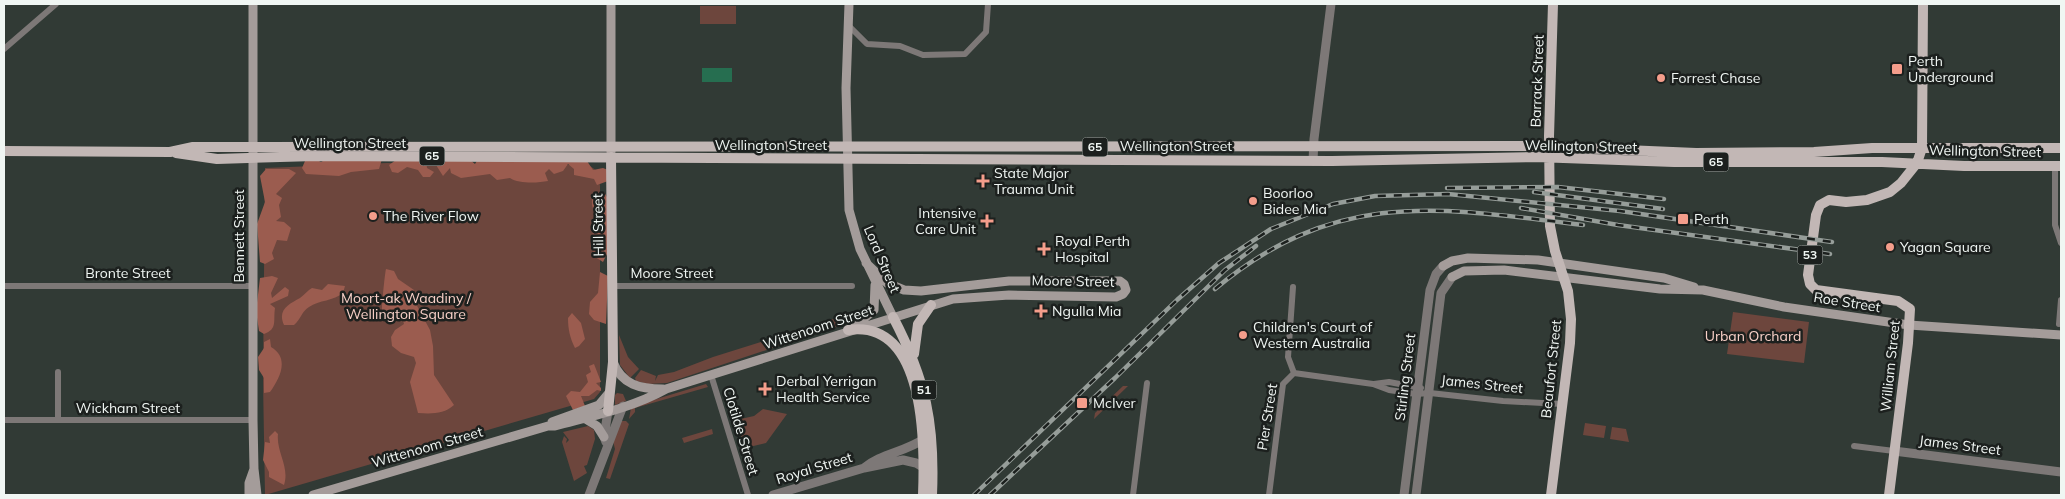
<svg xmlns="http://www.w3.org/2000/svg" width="2065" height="499" font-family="Mulish,sans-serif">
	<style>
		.green { fill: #6d463d }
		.forest { fill: #9b5c4f }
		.water { fill: #266e50 }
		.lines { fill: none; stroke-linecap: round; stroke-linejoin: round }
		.minor { stroke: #7d7877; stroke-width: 6 }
		.tertiary { stroke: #7d7877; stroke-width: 9 }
		.secondary { stroke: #a49c9a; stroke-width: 9 }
		.primary { stroke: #c2b7b5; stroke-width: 10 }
		.rail-casing { stroke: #969d99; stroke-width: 4.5 }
		.rail { stroke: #1c201e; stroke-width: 2.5; stroke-dasharray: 8; stroke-linecap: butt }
		.poi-dot { fill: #f49d8b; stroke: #1c201e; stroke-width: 2 }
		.labels { text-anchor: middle; stroke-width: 5; stroke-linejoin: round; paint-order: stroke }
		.shield { fill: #1c201e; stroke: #b0b6b3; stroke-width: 1 }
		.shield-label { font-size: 12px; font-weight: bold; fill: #f0f6f3 }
		.poi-label { font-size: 14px; fill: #f0f6f3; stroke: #1c201e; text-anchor: start }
		.street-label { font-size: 14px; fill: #f0f6f3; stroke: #1c201e }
		.park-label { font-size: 14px; fill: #f9d1c8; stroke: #1c201e }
	</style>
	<rect width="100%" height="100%" fill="#313a35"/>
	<path class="green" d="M700,6H736V24H700Z
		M387,163L587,165C598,169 599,175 600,186V392L594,399L265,495L263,381L265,168Z
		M859,311L861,315L842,325L667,383L648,384L636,381L635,378L641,370L656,376L655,381L658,375L674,372L713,357Z
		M1733,312L1809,322L1804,363L1727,354Z
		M619,335L628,357L639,369L630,378L620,365Z
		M706,384L708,387L635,408V412L629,419L631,408L640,404Z
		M1123,386H1128L1094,419L1095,413Z
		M617,393L623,394L626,401L615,405V395Z
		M763,409L787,414L766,443L745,448L736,420L754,416Z
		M620,421H626L629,424L610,479L606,478L615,449L613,441Z
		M1585,423L1606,426L1604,438L1583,435Z
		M588,426L594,430L595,439L587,465L584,466L587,473L574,481L562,442L564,436L567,439L566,443L569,440L563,432Z
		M1612,427L1626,429L1629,442L1610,439Z
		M712,429L713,434L684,443L682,438Z"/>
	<path class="forest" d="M313,158L321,162L328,158L382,159L379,169L351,172L339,176L306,174L302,168L305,161Z
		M452,159H469L475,164L478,159L587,161L593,170L603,168L608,170V181L597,185L594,179L574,175V169L568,164L563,171L554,174L549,169L545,173L548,181C538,183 519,184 510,178L497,180L490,174L461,178L451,173L450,168L443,176L436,165Z
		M396,160H426L427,168L434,172L430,177H423L418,170L407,167L398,173L392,172L389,165Z
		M266,169H289L296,173L276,194L282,198L279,205L281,217L276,221L284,222L291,228L287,241L277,240L272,253L274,259L265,264L260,262L257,224L265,202L260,176Z
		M597,192H604L608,199V252L603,262L592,255C597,241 588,228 595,215C592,205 589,199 597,192Z
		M386,269L394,271L398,279L414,290L415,302L430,330L433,346L434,375L454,405C444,414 432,414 418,413L410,382L416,363L414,357L401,353L392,346L391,337L395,330L404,324C402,313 391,315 382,314C381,311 385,272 386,269Z
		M600,272L608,276L606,324L594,320L589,314L590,302L598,293Z
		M272,276L278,278L271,293L272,298L285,287L289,290L288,296L270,304L275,308C273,321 278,329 264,334L259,331L256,311L260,278Z
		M328,284L345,286L343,293C334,301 319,300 309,307C302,311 301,319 294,325H284C277,310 289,304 300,298C304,295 308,290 312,288L322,290Z
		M572,313L581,323L585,339L579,346L575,348C570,338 568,329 568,318Z
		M270,339L271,347C290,358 280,378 270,392L264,393V378L259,370L258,357L264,348V342Z
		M594,364L601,382L596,383L601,388V391L597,390L589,396H581L585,406L573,410L566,396L571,391L580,392L588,382L586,375L591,372L589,366Z
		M275,431L278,434C276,452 290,467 284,485L269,477V472L263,460L265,442L270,443L269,437Z"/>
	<path class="water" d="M702,68H732V82H702Z"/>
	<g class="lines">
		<path class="minor" d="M849,26L867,44L900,46L923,55L965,54L986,32L988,4
			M4,49L56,4
			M2055,166V225L2061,243
			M4,286H252
			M612,286H852
			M1293,287L1288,357L1294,373
			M2059,324L2061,300
			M1294,373L1373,384L1389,390L1416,394L1430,393L1503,401L1562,404
			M711,375L748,495
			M1374,384L1389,382L1421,388
			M4,420H253
			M58,420V372
			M1854,446L1894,451
			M1133,495L1147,383
			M1269,495L1283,384L1294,373"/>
		<path class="tertiary" d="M1313,161L1314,139L1331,4
			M606,442L604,437L608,411
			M1894,451L2061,472
			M864,468C880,454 905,452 924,439
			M589,495L623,406
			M773,495L864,468L903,460L916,463L924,468
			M1404,495L1430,290L1436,274L1443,266
			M1416,495L1441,293L1452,277"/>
		<path class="secondary" d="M253,4V420L254,469L257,495
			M611,4V152
			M849,4L846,88L849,210L860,249L893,317
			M1443,266L1452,261L1468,258L1538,260L1664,278L1694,287
			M1452,277L1464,271L1504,270L1660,289L1703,290L1784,307L1909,325L2061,335
			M855,326L874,310L875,285
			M613,362C622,385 640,389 663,389
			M584,418L597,426L604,437
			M552,422L599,405L609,393
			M249,495V483L254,469
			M313,495L548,426H555C592,416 632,408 666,389L953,299L1009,295L1116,297L1123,294L1126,290L1124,284L1120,281H1009L921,291L904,290L887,283L866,263"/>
		<path class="primary" d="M4,151L170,152L193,147L1532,146L1696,153L1814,152L1872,148H2061
			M176,153L217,159L315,156L1332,161L1536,157L1674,162H1882L1964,166H2061
			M893,317C926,380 935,424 932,495
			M848,330C926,318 925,444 923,495
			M914,354L918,324L931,305
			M608,411L613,362L611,157
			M1551,495L1570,343L1571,319L1568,291L1555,251L1550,226L1549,136L1553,4
			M1889,495L1908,343L1910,309L1898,301L1816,290L1810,284L1808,275L1816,215L1820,205L1829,200L1846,202L1867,200L1890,192L1901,183L1917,163L1922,148L1923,4"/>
		<defs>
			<path id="rail" d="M1447,188L1558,187L1664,199
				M1534,192L1663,209
				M1521,208L1618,225L1830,254
				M1215,289C1336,188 1439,207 1583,225
				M974,495L1177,300L1219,263L1271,229L1333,204L1375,196L1448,194L1620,211L1832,242
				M990,495L1115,378L1225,270L1256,246"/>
		</defs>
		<use href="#rail" class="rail-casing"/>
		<use href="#rail" class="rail"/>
	</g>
	<g class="poi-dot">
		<rect x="1891" y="63" width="12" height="12" rx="2.5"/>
		<circle cx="1661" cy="78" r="5"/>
		<path d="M980.5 173.5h5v5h5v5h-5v5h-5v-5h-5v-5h5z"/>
		<circle cx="1253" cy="201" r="5"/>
		<circle cx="373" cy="216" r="5"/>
		<rect x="1677" y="213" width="12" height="12" rx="2.5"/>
		<path d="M984.5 213.5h5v5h5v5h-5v5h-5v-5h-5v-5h5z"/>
		<circle cx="1890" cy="247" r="5"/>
		<path d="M1041.5 241.5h5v5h5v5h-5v5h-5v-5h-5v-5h5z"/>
		<path d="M1038.5 303.5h5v5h5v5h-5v5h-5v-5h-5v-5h5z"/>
		<circle cx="1243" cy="335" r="5"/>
		<path d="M762.5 381.5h5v5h5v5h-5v5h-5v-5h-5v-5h5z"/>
		<rect x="1076" y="397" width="12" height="12" rx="2.5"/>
	</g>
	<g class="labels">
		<g class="shield">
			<rect x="1082.5" y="137.5" width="25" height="19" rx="4"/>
			<rect x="419.5" y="146.5" width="25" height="19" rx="4"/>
			<rect x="1703.5" y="152.5" width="25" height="19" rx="4"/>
			<rect x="1797.5" y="245.5" width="25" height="19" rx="4"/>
			<rect x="911.5" y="380.5" width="25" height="19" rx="4"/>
		</g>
		<g class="shield-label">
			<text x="1095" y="151">65</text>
			<text x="432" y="160">65</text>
			<text x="1716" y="166">65</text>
			<text x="1810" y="259">53</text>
			<text x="924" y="394">51</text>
		</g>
		<g class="poi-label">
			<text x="1908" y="66">Perth<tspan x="1908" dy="16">Underground</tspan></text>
			<text x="1671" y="83">Forrest Chase</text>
			<text x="994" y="178">State Major<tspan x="994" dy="16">Trauma Unit</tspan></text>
			<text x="1263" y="198">Boorloo<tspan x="1263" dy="16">Bidee Mia</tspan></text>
			<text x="976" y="218" text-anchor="end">Intensive<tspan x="976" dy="16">Care Unit</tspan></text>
			<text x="383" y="221">The River Flow</text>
			<text x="1694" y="224">Perth</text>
			<text x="1055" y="246">Royal Perth<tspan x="1055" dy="16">Hospital</tspan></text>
			<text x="1900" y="252">Yagan Square</text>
			<text x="1052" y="316">Ngulla Mia</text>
			<text x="1253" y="332">Children's Court of<tspan x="1253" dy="16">Western Australia</tspan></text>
			<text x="776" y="386">Derbal Yerrigan<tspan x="776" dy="16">Health Service</tspan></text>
			<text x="1093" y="408">McIver</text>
		</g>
		<g class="street-label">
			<text transform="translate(1537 81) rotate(-88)" y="5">Barrack Street</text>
			<text x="350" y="148">Wellington Street</text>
			<text x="771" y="150">Wellington Street</text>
			<text x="1176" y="151">Wellington Street</text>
			<text transform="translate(1581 146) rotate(1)" y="5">Wellington Street</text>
			<text transform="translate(1985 151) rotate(1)" y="5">Wellington Street</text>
			<text transform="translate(598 225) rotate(-91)" y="5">Hill Street</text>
			<text transform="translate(239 236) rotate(-90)" y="5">Bennett Street</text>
			<text transform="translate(882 259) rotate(67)" y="5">Lord Street</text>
			<text x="128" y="278">Bronte Street</text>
			<text x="672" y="278">Moore Street</text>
			<text transform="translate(1073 281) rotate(1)" y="5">Moore Street</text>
			<text transform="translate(1847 302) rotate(9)" y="5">Roe Street</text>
			<text transform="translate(818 327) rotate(-18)" y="5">Wittenoom Street</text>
			<text transform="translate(1890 366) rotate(-84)" y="5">William Street</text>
			<text transform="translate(1551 369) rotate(-84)" y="5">Beaufort Street</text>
			<text transform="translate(1405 377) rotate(-83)" y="5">Stirling Street</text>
			<text transform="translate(1482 384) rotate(6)" y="5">James Street</text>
			<text x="128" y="413">Wickham Street</text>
			<text transform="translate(1267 417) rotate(-81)" y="5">Pier Street</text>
			<text transform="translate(741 431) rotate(73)" y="5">Clotilde Street</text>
			<text transform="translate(1960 445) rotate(7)" y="5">James Street</text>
			<text transform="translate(427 447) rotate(-16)" y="5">Wittenoom Street</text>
			<text transform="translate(814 468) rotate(-17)" y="5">Royal Street</text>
		</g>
		<g class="park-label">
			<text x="406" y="303">Moort-ak Waadiny /<tspan x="406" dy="16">Wellington Square</tspan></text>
			<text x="1753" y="341">Urban Orchard</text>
		</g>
	</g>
	<rect width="2065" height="499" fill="none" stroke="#f0f6f3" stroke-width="10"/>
</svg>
